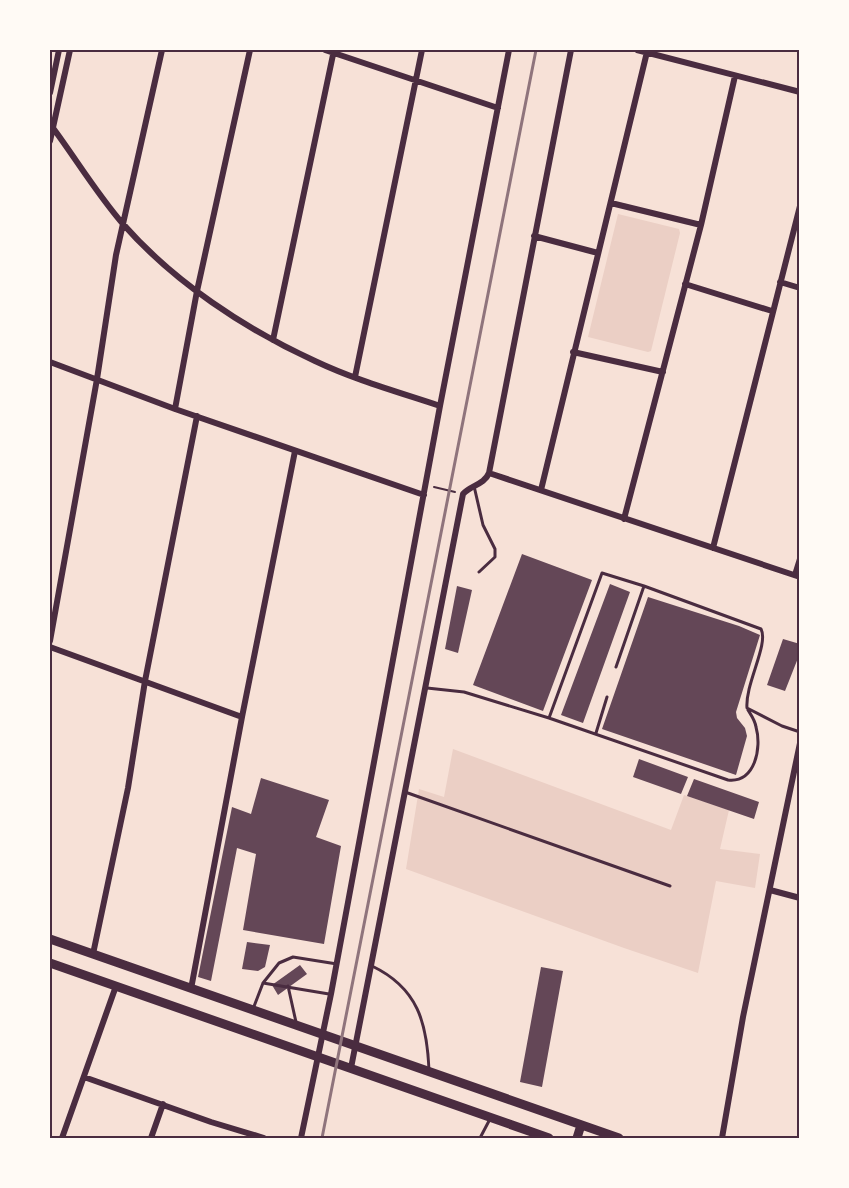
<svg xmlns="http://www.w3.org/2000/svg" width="849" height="1188" font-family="Arial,sans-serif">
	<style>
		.green { fill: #ebcfc5 }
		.building { fill: #644757 }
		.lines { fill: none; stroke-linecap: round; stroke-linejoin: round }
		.path { stroke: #4a2c40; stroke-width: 2 }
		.service { stroke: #4a2c40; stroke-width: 3 }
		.minor { stroke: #4a2c40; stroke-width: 6 }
		.secondary { stroke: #4a2c40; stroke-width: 9 }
		.rail { stroke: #8f747c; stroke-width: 3 }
		.neatline { fill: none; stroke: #4a2c40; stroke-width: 2 }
	</style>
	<rect width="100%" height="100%" fill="#f7e1d7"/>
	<path class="green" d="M618,214L679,229L680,233L651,351L648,352L588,337Z
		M453,749L671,830L684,795L729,810L720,849L760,854L755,888L716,881L698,973L624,948L406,869L419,789L444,797Z"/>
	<path class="building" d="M522,554L592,580L543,711L473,685Z
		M610,584L630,592L583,723L561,715Z
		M457,586L472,590L458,653L445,649Z
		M648,597L739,626L760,635L736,712L737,718L745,728L747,736L736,775L602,729Z
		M783,639L800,644V653L785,691L767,685Z
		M639,759L688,777L681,794L633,777Z
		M261,778L329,800L316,837L341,846L324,944L243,930L256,854L237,848L211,981L198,977L232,807L251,814Z
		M694,779L759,802L754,819L687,796Z
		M247,942L270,945L265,967L258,971L242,969Z
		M300,965L307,974L278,995L272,985Z
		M541,967L563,971L542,1087L520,1082Z"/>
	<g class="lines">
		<path class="path" d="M434,487L455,492"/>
		<path class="service" d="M474,486L483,525L495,549V557L479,572
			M616,667L644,586
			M427,688L464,692L549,718L728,780C755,783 762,748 756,727C755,720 751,715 748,710
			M549,718L602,573L644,586L761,629C769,644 745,684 747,708L782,726L800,732
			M596,733L607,697
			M405,792L670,886
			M372,966C418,988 427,1023 429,1070
			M263,983L279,963L293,957L337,964
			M288,986L296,1022
			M253,1009L263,983L329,994
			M480,1138L490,1119"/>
		<path class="minor" d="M325,50L498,108
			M637,50L800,92
			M50,93L59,50
			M53,128C76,159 97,194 123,224C174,282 245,329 315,361C355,380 398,392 440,406
			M50,141L70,50
			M611,203L701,225
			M534,236L598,253
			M780,282L800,288
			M685,284L772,311
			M273,340L334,50
			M573,352L663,372
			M50,362L175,409L424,495
			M355,377L422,50
			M175,409L197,291L250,50
			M489,473L800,577
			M541,490L647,52
			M624,519L701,225L735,76
			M713,548L800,206
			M795,575L800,559
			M50,641L97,379L116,255L162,50
			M50,647L242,717
			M770,890L800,898
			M93,954L128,788L145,681L197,416
			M191,989L242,717L295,451
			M351,1068L463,494C471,485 484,485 489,473L571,50
			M84,1077L211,1122L264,1138
			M62,1138L116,986
			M151,1138L163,1104
			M301,1138L331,994L440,406L509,50
			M722,1138L743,1017L800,743"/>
		<path class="secondary" d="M50,939L619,1138
			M50,963L549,1138
			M577,1138L581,1125"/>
		<path class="rail" d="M322,1138L536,50"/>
	</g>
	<rect width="849" height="1188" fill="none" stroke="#fffaf5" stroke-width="102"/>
	<rect x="51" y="51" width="747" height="1086" class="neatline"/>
</svg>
